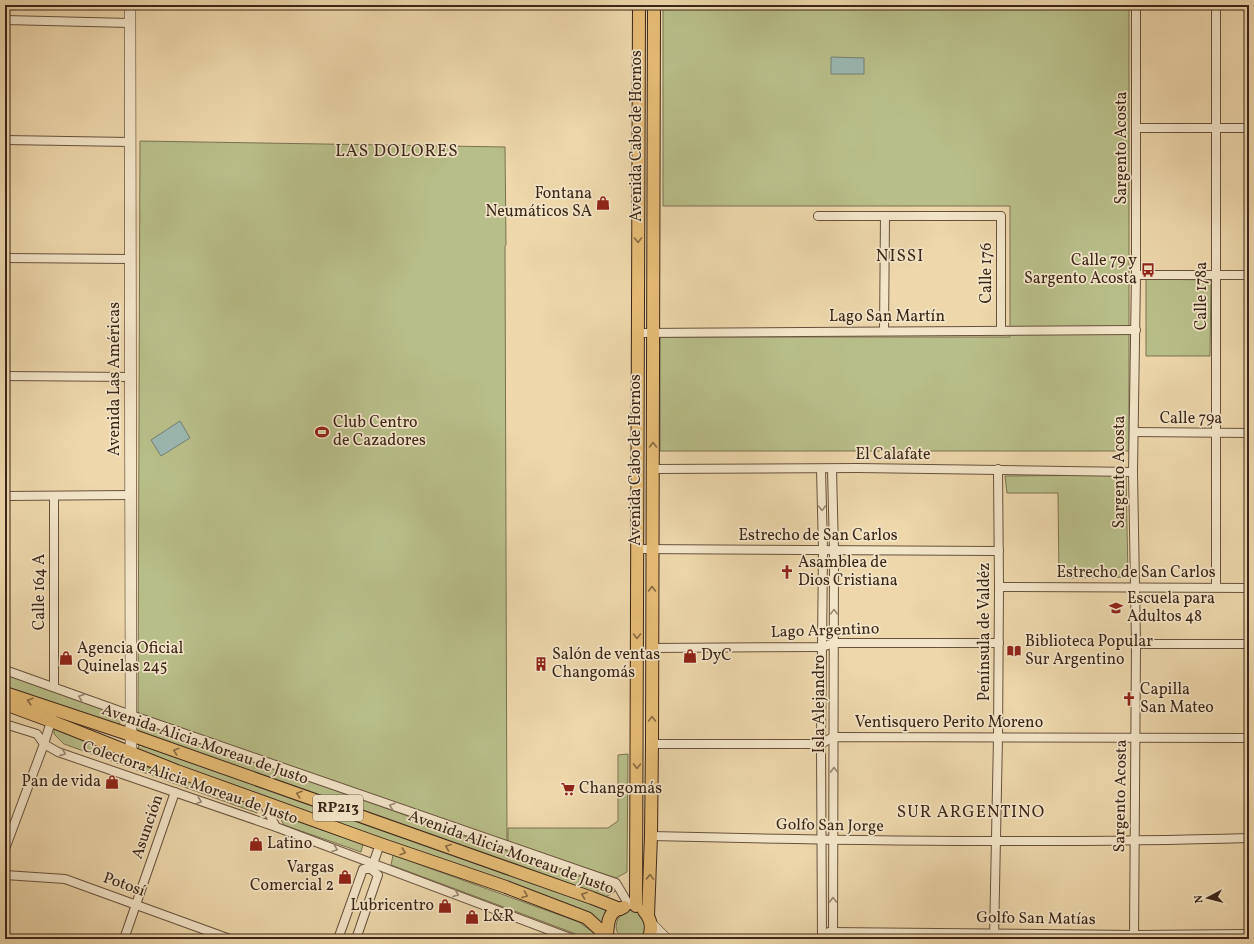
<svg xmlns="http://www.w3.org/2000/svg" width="1254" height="944" font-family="Vollkorn,serif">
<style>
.green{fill:#b8be89;stroke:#7a7250}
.water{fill:#9bb8b2;stroke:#757e74}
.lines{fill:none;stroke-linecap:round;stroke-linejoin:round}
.minor-casing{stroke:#68523d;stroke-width:10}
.secondary-casing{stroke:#3c2618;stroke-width:12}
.primary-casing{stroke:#3c2618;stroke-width:14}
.minor{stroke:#f3e5c8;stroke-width:8}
.secondary{stroke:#f3e5c8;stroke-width:11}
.primary{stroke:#e6bc76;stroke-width:12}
.oneway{stroke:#886a42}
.oneway2{stroke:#988670}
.labels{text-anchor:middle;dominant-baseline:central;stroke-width:3.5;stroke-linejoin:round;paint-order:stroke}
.shield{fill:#f3e5c8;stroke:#735f4d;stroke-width:1}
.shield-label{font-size:15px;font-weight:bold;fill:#3c2618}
.street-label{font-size:16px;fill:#3c2618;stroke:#f3e5c8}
.poi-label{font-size:16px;fill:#3c2618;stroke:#f3e5c8;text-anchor:start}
.neighbourhood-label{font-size:17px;letter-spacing:1px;fill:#3c2618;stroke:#f3e5c8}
</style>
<rect width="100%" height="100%" fill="#edd7ab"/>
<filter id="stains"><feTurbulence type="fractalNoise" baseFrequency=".005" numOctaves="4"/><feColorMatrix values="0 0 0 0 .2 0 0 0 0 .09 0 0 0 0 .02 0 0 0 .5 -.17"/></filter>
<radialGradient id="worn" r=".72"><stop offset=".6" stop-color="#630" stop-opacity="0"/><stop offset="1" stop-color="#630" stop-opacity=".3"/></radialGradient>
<g class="green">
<polygon points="663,5 1129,5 1129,451 660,451 660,337 1010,337 1010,206 663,206"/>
<polygon points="140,141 505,147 506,245 505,246 507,845 138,718"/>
<polygon points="1146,279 1211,280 1210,356 1146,356"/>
<polygon points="1126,475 1128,577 1059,578 1058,493 1007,493 1005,476"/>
<polygon points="5,671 123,711 119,726 5,687"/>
<polygon points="137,720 617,890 604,898 135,733"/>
<polygon points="54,725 141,765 259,806 257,813 64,744 54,734"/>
<polygon points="140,741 606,909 603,925 137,752"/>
<polygon points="628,754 627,872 616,878 508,843 508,828 608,828 618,821 618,755"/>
<polygon points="276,811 363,844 361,852 284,825"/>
<polygon points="393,855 579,922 602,939 584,939 576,934 391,865"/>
<path d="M631,910L641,914L647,928C640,943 638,939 623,939C610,929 617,913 631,910Z"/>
</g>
<g class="water">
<polygon points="831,57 864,58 864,74 831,74"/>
<polygon points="180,421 190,438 161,456 151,440"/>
</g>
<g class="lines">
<defs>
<g id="minor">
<polyline points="1216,5 1216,587"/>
<polyline points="5,20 130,23"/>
<polyline points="1136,128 1249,128"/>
<polyline points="5,140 130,142"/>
<polyline points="818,216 1001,216 1001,331"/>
<polyline points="5,258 130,259"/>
<polyline points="1136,275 1249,275"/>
<polyline points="884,331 885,216"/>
<polyline points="638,333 1136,330"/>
<polyline points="5,376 131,377"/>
<polyline points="1134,432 1249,433"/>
<polyline points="653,469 858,468 1133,472"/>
<polyline points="821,469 823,550 821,744 822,939"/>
<polyline points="832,469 834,551 833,939"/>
<polyline points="5,496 131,495"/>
<polyline points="54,496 54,687"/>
<polyline points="638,549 999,551"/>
<polyline points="999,587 1249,588"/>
<polyline points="1136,644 1249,644"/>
<polyline points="652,648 822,647 834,643 999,643"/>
<polyline points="5,670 131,715 616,883 629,905"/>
<polyline points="5,724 37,734 44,744 58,752 276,827 573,939"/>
<polyline points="652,744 821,744 833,737 1249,738"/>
<polyline points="263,802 276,827"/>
<path d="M651,836C850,841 1050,844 1249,838"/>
<polyline points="5,849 44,744 52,718"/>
<polyline points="372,867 380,844"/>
<polyline points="5,875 65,879 230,939"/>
<polyline points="829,932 1134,935 1249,934"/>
<polyline points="124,939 175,792"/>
<polyline points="338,939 363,869 371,869 378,875 356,939"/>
<polyline points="994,939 998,737 999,587 998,469"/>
<polyline points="1134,939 1136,644 1133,472 1136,275 1136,5"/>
</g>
<g id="secondary">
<polyline points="130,5 131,753"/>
<polyline points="651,924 666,939"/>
</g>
<g id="primary">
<polyline points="5,693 131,735 592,898 620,909"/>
<polyline points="5,704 51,721 177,771 380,844 506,887 587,918 610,939"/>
<polyline points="636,906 639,5"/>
<path d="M644,911C652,920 653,929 648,939"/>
<polyline points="648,916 651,836 652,744 654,5"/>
<path d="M607,935C608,927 607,916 615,911C617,909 621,909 624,907"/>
</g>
</defs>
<use href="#minor" class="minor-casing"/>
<use href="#secondary" class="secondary-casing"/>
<use href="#primary" class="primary-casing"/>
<use href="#minor" class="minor"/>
<use href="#secondary" class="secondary"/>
<use href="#primary" class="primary"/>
</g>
<defs><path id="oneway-chevron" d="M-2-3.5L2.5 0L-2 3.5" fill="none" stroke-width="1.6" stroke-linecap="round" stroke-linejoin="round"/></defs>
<g class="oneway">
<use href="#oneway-chevron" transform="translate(638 240) rotate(90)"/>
<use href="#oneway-chevron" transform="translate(653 445) rotate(-90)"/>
<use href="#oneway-chevron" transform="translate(652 589) rotate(-90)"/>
<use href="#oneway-chevron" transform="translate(637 636) rotate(90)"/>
<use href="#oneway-chevron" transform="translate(30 701) rotate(-162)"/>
<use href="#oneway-chevron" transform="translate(652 719) rotate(-90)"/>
<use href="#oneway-chevron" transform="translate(176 751) rotate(-161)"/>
<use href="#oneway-chevron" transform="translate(637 766) rotate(90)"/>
<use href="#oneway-chevron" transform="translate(299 794) rotate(-161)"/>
<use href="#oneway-chevron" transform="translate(448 847) rotate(-160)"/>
<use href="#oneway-chevron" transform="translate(403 852) rotate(19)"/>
<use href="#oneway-chevron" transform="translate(650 877) rotate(-88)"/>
<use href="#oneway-chevron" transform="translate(525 895) rotate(21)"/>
<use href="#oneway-chevron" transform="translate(584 895) rotate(-160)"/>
</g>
<g class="oneway2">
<use href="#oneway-chevron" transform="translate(822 508) rotate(89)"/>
<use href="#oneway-chevron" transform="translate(834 612) rotate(-90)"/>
<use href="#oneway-chevron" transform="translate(81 697) rotate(-160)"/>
<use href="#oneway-chevron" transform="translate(63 753) rotate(21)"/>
<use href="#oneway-chevron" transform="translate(834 770) rotate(-90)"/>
<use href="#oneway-chevron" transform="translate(199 801) rotate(19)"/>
<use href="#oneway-chevron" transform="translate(392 806) rotate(-161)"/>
<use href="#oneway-chevron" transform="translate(335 849) rotate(20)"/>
<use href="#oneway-chevron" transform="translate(456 894) rotate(21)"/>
<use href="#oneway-chevron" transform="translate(833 900) rotate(-90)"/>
</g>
<defs>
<symbol id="shop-bare" viewBox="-9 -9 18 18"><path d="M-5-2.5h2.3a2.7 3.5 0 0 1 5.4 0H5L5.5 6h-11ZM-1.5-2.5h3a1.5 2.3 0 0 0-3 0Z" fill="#8f2418" stroke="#f3e5c8" stroke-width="2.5" paint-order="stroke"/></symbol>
<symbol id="bus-bare" viewBox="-9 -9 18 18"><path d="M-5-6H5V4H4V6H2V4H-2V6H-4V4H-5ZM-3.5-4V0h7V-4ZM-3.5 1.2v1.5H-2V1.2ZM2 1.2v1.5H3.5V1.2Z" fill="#8f2418" stroke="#f3e5c8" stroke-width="2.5" paint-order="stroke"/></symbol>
<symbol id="stadium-bare" viewBox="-9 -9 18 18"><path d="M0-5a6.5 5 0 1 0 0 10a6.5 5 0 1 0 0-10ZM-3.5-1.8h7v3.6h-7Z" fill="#8f2418" stroke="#f3e5c8" stroke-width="2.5" paint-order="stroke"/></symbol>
<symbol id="church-bare" viewBox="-9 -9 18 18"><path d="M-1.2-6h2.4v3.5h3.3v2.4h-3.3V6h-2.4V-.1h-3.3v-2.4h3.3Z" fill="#8f2418" stroke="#f3e5c8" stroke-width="2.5" paint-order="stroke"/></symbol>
<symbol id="school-bare" viewBox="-9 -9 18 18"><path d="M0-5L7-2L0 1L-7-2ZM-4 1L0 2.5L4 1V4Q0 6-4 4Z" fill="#8f2418" stroke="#f3e5c8" stroke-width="2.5" paint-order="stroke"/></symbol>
<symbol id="library-bare" viewBox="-9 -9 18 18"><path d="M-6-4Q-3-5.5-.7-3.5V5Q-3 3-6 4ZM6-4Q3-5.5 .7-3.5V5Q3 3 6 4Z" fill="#8f2418" stroke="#f3e5c8" stroke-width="2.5" paint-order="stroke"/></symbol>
<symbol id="building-bare" viewBox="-9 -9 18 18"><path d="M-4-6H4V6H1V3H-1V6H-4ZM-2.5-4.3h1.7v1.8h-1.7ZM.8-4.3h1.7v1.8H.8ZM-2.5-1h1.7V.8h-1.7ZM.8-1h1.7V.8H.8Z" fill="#8f2418" stroke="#f3e5c8" stroke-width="2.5" paint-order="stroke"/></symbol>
<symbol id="supermarket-bare" viewBox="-9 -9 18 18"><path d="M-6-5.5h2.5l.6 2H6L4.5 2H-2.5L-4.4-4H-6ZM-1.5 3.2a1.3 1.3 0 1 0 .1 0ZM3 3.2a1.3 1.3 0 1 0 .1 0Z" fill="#8f2418" stroke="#f3e5c8" stroke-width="2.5" paint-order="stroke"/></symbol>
</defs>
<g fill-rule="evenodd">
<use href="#shop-bare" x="593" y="193" width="20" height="20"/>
<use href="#bus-bare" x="1138" y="260" width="20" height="20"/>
<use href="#stadium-bare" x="312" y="422" width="20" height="20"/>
<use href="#church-bare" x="777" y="562" width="20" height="20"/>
<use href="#school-bare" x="1106" y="598" width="20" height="20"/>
<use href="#library-bare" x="1004" y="641" width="20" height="20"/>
<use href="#shop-bare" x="680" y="646" width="20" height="20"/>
<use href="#shop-bare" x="56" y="648" width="20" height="20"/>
<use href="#building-bare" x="531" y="654" width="20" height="20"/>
<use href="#church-bare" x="1119" y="689" width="20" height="20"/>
<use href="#shop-bare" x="102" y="772" width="20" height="20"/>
<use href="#supermarket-bare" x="558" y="779" width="20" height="20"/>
<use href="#shop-bare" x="246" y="834" width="20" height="20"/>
<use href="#shop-bare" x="335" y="867" width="20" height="20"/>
<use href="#shop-bare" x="435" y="896" width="20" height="20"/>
<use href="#shop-bare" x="462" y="907" width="20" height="20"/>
</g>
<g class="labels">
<rect class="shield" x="313" y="795" width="50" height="26" rx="3"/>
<g class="shield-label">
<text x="338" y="808">RP213</text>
</g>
<g class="street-label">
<text transform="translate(637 136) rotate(-90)">Avenida Cabo de Hornos</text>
<text transform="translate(1122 148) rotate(-90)">Sargento Acosta</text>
<text transform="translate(987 273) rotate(-90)">Calle 176</text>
<text transform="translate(1202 296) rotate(-90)">Calle 178a</text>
<text x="887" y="317">Lago San Martín</text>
<text transform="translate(115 379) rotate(-90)">Avenida Las Américas</text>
<text x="1191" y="419">Calle 79a</text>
<text x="893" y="455">El Calafate</text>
<text transform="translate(636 460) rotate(-90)">Avenida Cabo de Hornos</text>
<text transform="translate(1120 472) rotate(-90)">Sargento Acosta</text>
<text x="818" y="536">Estrecho de San Carlos</text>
<text x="1136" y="573">Estrecho de San Carlos</text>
<text transform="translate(40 592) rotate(-90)">Calle 164 A</text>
<text transform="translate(825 631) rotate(-2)">Lago Argentino</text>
<text transform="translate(985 632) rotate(-90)">Península de Valdéz</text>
<text transform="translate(820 704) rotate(-90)">Isla Alejandro</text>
<text x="949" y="723">Ventisquero Perito Moreno</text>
<text transform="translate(205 745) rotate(19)">Avenida Alicia Moreau de Justo</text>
<text transform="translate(190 783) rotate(19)">Colectora Alicia Moreau de Justo</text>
<text transform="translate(1121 796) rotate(-89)">Sargento Acosta</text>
<text transform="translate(830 826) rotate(1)">Golfo San Jorge</text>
<text transform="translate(148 827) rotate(-71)">Asunción</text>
<text transform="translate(511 853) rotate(20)">Avenida Alicia Moreau de Justo</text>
<text transform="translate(124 885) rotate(20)">Potosí</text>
<text transform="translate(1036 919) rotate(1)">Golfo San Matías</text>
</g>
<g class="poi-label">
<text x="592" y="194" text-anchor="end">Fontana<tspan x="592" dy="18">Neumáticos SA</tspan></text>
<text x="1137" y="261" text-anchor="end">Calle 79 y<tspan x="1137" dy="18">Sargento Acosta</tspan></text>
<text x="333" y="423">Club Centro<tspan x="333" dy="18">de Cazadores</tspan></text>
<text x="798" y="563">Asamblea de<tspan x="798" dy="18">Dios Cristiana</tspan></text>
<text x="1127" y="599">Escuela para<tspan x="1127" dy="18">Adultos 48</tspan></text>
<text x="1025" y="642">Biblioteca Popular<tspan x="1025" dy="18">Sur Argentino</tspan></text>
<text x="77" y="649">Agencia Oficial<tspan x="77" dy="18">Quinelas 245</tspan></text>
<text x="552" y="655">Salón de ventas<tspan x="552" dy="18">Changomás</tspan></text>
<text x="701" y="656">DyC</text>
<text x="1140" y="690">Capilla<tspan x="1140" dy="18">San Mateo</tspan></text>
<text x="101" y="782" text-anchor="end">Pan de vida</text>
<text x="579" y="789">Changomás</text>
<text x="267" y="844">Latino</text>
<text x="334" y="868" text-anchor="end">Vargas<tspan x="334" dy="18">Comercial 2</tspan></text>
<text x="434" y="906" text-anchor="end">Lubricentro</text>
<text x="483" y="917">L&amp;R</text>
</g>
<g class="neighbourhood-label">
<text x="397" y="151">LAS DOLORES</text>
<text x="900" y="256">NISSI</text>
<text x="971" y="812">SUR ARGENTINO</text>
</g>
</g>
<rect width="1254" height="944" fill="none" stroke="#edd7ab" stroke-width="20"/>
<rect x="6" y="6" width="1242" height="932" fill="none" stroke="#3c2618" stroke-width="2"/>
<rect x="10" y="10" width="1234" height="924" fill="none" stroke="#3c2618"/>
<g transform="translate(1208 898) rotate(263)" stroke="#f3e5c8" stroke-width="3" paint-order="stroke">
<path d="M0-3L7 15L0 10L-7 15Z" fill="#3c2618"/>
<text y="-6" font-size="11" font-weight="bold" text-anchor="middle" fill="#3c2618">N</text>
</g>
<rect width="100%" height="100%" filter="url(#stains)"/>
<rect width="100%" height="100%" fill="url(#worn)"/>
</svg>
